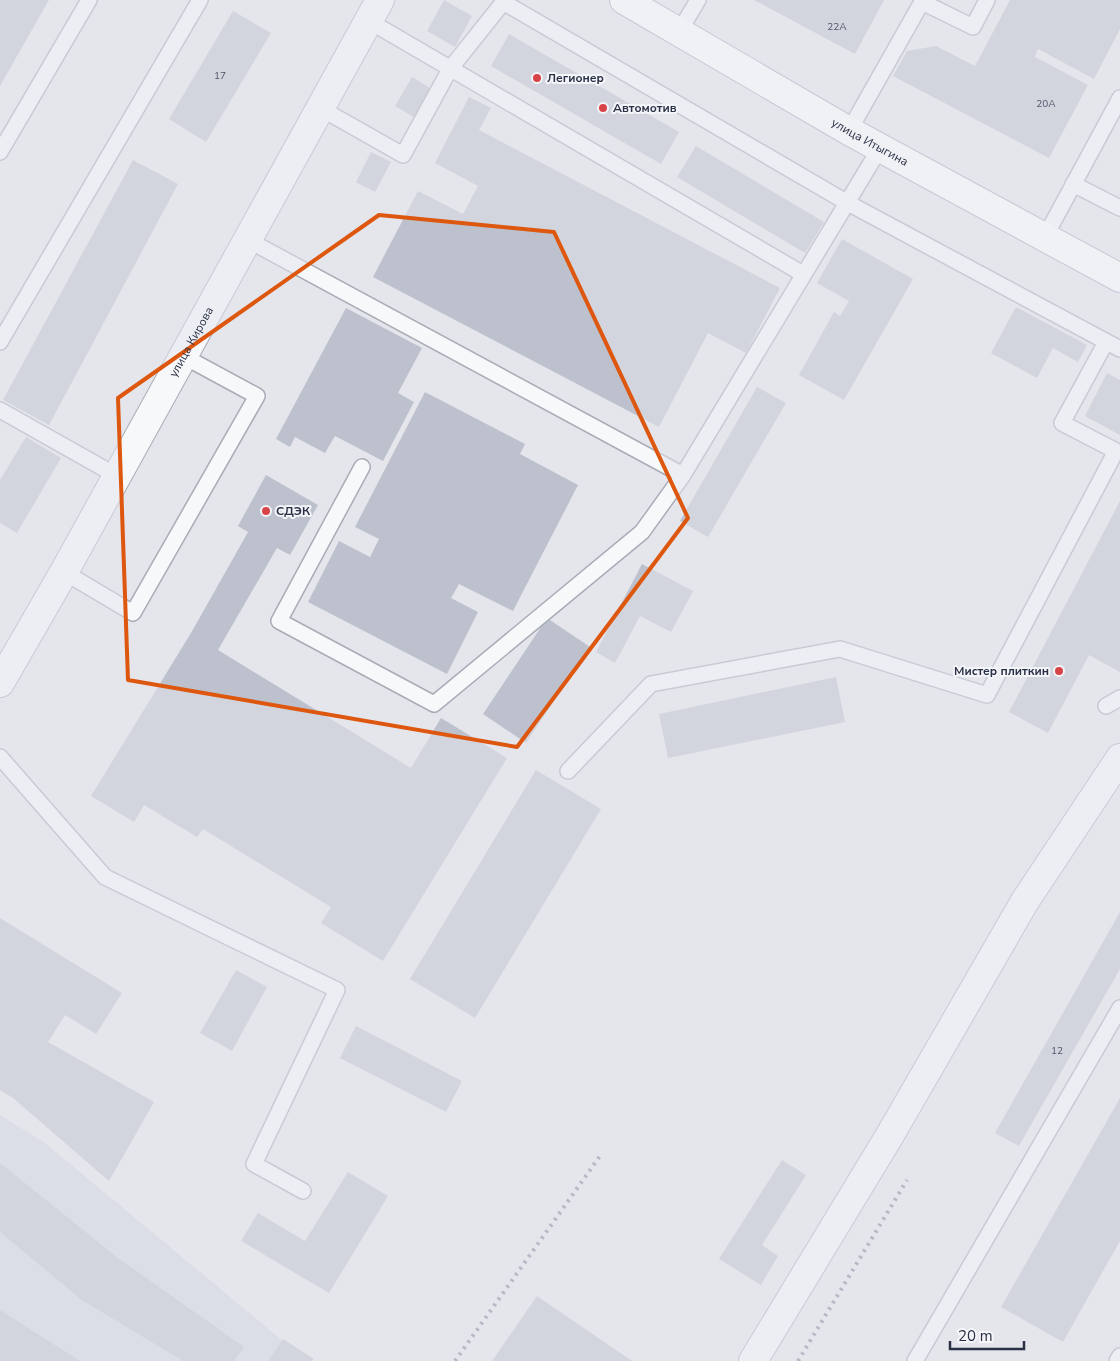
<svg xmlns="http://www.w3.org/2000/svg" width="1120" height="1361" font-family="'Nunito Sans',sans-serif">
<style>
.built{fill:#d1d5de}
.building{fill:#bdc1cd}
.lines{fill:none;stroke-linecap:round;stroke-linejoin:round}
.service-casing{stroke:#a8acb7;stroke-width:18}
.minor-casing{stroke:#a8acb7;stroke-width:30}
.primary-casing{stroke:#a2a8b9;stroke-width:30}
.service{stroke:#f7f8fa;stroke-width:15}
.minor{stroke:#f7f8fa;stroke-width:28}
.primary{stroke:#fff;stroke-width:28}
.rail{stroke:#7c8397;stroke-width:4;stroke-dasharray:2.5 5;stroke-linecap:butt}
.marked{fill:none;stroke:#de570f;stroke-width:4;stroke-linejoin:round}
.poi-dot{fill:#d74347;stroke:#f4f5f9;stroke-width:2}
.labels{text-anchor:middle;dominant-baseline:central;stroke-width:4;stroke-linejoin:round;paint-order:stroke}
.number-label{font-size:10px;fill:#4f5568}
.poi-label{font-size:12px;font-weight:bold;fill:#2a3146;stroke:#f4f5f9;text-anchor:start}
.street-label{font-size:12px;fill:#2a3146;stroke:#f4f5f9}
</style>
<rect width="100%" height="100%" fill="#e4e6ec"/>
<polygon class="built" points="0,1115 45,1143 307,1361 0,1361"/>
<g class="building">
<polygon points="0,0 49,0 0,86"/>
<polygon points="444,0 472,16 455,47 427,31"/>
<polygon points="754,0 884,0 855,54"/>
<polygon points="1010,0 1120,0 1120,29 1094,79 1038,49 1035,57 1088,85 1049,158 893,76 907,51 936,46 975,66"/>
<polygon points="233,11 271,33 206,142 169,119"/>
<polygon points="509,34 679,132 661,164 491,66"/>
<polygon points="412,77 430,88 414,117 395,106"/>
<polygon points="469,97 491,108 479,130 780,288 746,353 708,333 659,427 373,277 418,191 463,214 478,186 435,163"/>
<polygon points="696,146 824,222 805,253 677,177"/>
<polygon points="371,152 391,162 375,192 356,182"/>
<polygon points="133,160 178,184 49,425 3,400"/>
<polygon points="842,239 913,279 844,400 799,375 834,312 840,316 849,301 817,283"/>
<polygon points="1016,307 1087,345 1078,362 1053,348 1037,378 991,353"/>
<polygon points="346,308 422,348 398,393 414,402 383,461 335,436 325,453 295,437 290,447 276,439"/>
<polygon points="1107,373 1120,380 1120,435 1085,416"/>
<polygon points="757,387 786,403 708,537 680,521"/>
<polygon points="425,392 525,444 520,454 578,485 513,611 459,584 451,598 478,612 447,674 308,602 339,541 370,557 379,539 355,527"/>
<polygon points="26,437 61,458 17,533 0,523 0,480"/>
<polygon points="266,475 318,505 290,555 277,548 218,650 411,768 441,718 507,758 383,961 321,923 331,907 203,829 197,837 144,805 134,822 91,796 191,633 248,532 238,526"/>
<polygon points="1120,501 1120,672 1089,655 1048,733 1009,712"/>
<polygon points="642,564 693,591 671,632 640,616 615,663 596,652"/>
<polygon points="547,618 590,647 526,743 483,714"/>
<polygon points="836,677 845,722 668,758 659,714"/>
<polygon points="536,770 601,809 475,1018 410,979"/>
<polygon points="1120,912 1120,969 1019,1146 995,1133"/>
<polygon points="0,918 122,993 96,1034 65,1015 48,1042 154,1102 109,1181 13,1098 0,1090"/>
<polygon points="236,970 267,987 232,1051 200,1033"/>
<polygon points="356,1026 462,1081 446,1112 340,1058"/>
<polygon points="1120,1098 1120,1241 1063,1342 1001,1307"/>
<polygon points="782,1160 806,1175 762,1245 778,1256 761,1285 719,1259"/>
<polygon points="0,1163 118,1258 244,1347 234,1361 183,1361 82,1300 0,1232"/>
<polygon points="348,1172 388,1196 329,1293 241,1241 258,1213 305,1241"/>
<polygon points="537,1296 632,1361 492,1361"/>
<polygon points="0,1310 80,1361 0,1361"/>
<polygon points="283,1339 314,1359 312,1361 268,1361"/>
</g>
<g class="lines">
<defs>
<g id="service">
<polyline points="503,2 846,202 1120,349"/>
<polyline points="922,2 973,27 987,0"/>
<polyline points="369,21 803,274"/>
<polyline points="679,32 698,0"/>
<polyline points="320,108 403,155 450,69 505,0"/>
<polyline points="849,131 923,0"/>
<polyline points="0,152 89,0"/>
<polyline points="1073,184 1120,208"/>
<polyline points="1045,237 1120,98"/>
<polyline points="248,240 683,475"/>
<polyline points="0,342 200,0"/>
<polyline points="0,410 117,476"/>
<polyline points="362,467 279,621 434,704 642,532 683,475 880,148"/>
<polyline points="64,572 133,613 257,396 183,356"/>
<polyline points="1106,706 1120,698"/>
<polyline points="0,757 105,877 337,990 254,1164 303,1191"/>
<polyline points="568,771 651,684 840,649 987,695 1116,451 1062,423 1106,342"/>
<polyline points="915,1361 1120,1008"/>
<polyline points="1117,1361 1120,1356"/>
</g>
<g id="minor">
<path id="s1" d="M0,683L64,572L380,0"/>
<polyline points="753,1361 890,1135 1025,901 1120,758"/>
</g>
<g id="primary">
<path id="s2" d="M624,0L849,131L1120,278"/>
</g>
</defs>
<use href="#service" class="service-casing"/>
<use href="#minor" class="minor-casing"/>
<use href="#primary" class="primary-casing"/>
<use href="#service" class="service"/>
<use href="#minor" class="minor"/>
<use href="#primary" class="primary"/>
<g class="rail">
<polyline points="455,1361 600,1156"/>
<polyline points="798,1361 907,1180"/>
</g>
</g>
<path d="M0 0H1120V1361H0ZM379,215L554,232L688,518L517,747L128,680L118,398Z" fill="#e4e6ec" fill-opacity=".55" fill-rule="evenodd"/>
<path class="marked" d="M379,215L554,232L688,518L517,747L128,680L118,398Z"/>
<g class="poi-dot">
<circle cx="537" cy="78" r="5"/>
<circle cx="603" cy="108" r="5"/>
<circle cx="266" cy="511" r="5"/>
<circle cx="1059" cy="671" r="5"/>
</g>
<g class="labels">
<g class="number-label">
<text x="837" y="27">22А</text>
<text x="220" y="76">17</text>
<text x="1046" y="104">20А</text>
<text x="1057" y="1051">12</text>
</g>
<g class="poi-label">
<text x="547" y="78">Легионер</text>
<text x="613" y="108">Автомотив</text>
<text x="276" y="511">СДЭК</text>
<text x="1049" y="671" text-anchor="end">Мистер плиткин</text>
</g>
<g class="street-label">
<text stroke="none"><textPath href="#s2" startOffset="284">улица Итыгина</textPath></text>
<text stroke="none"><textPath href="#s1" startOffset="391">улица Кирова</textPath></text>
</g>
</g>
<path d="M950 1341v8h74v-8" fill="none" stroke="#2a3146" stroke-width="2.5"/>
<text x="958" y="1341" font-size="15" fill="#2a3146" stroke="#f4f5f9" stroke-width="4" paint-order="stroke">20 m</text>
</svg>
